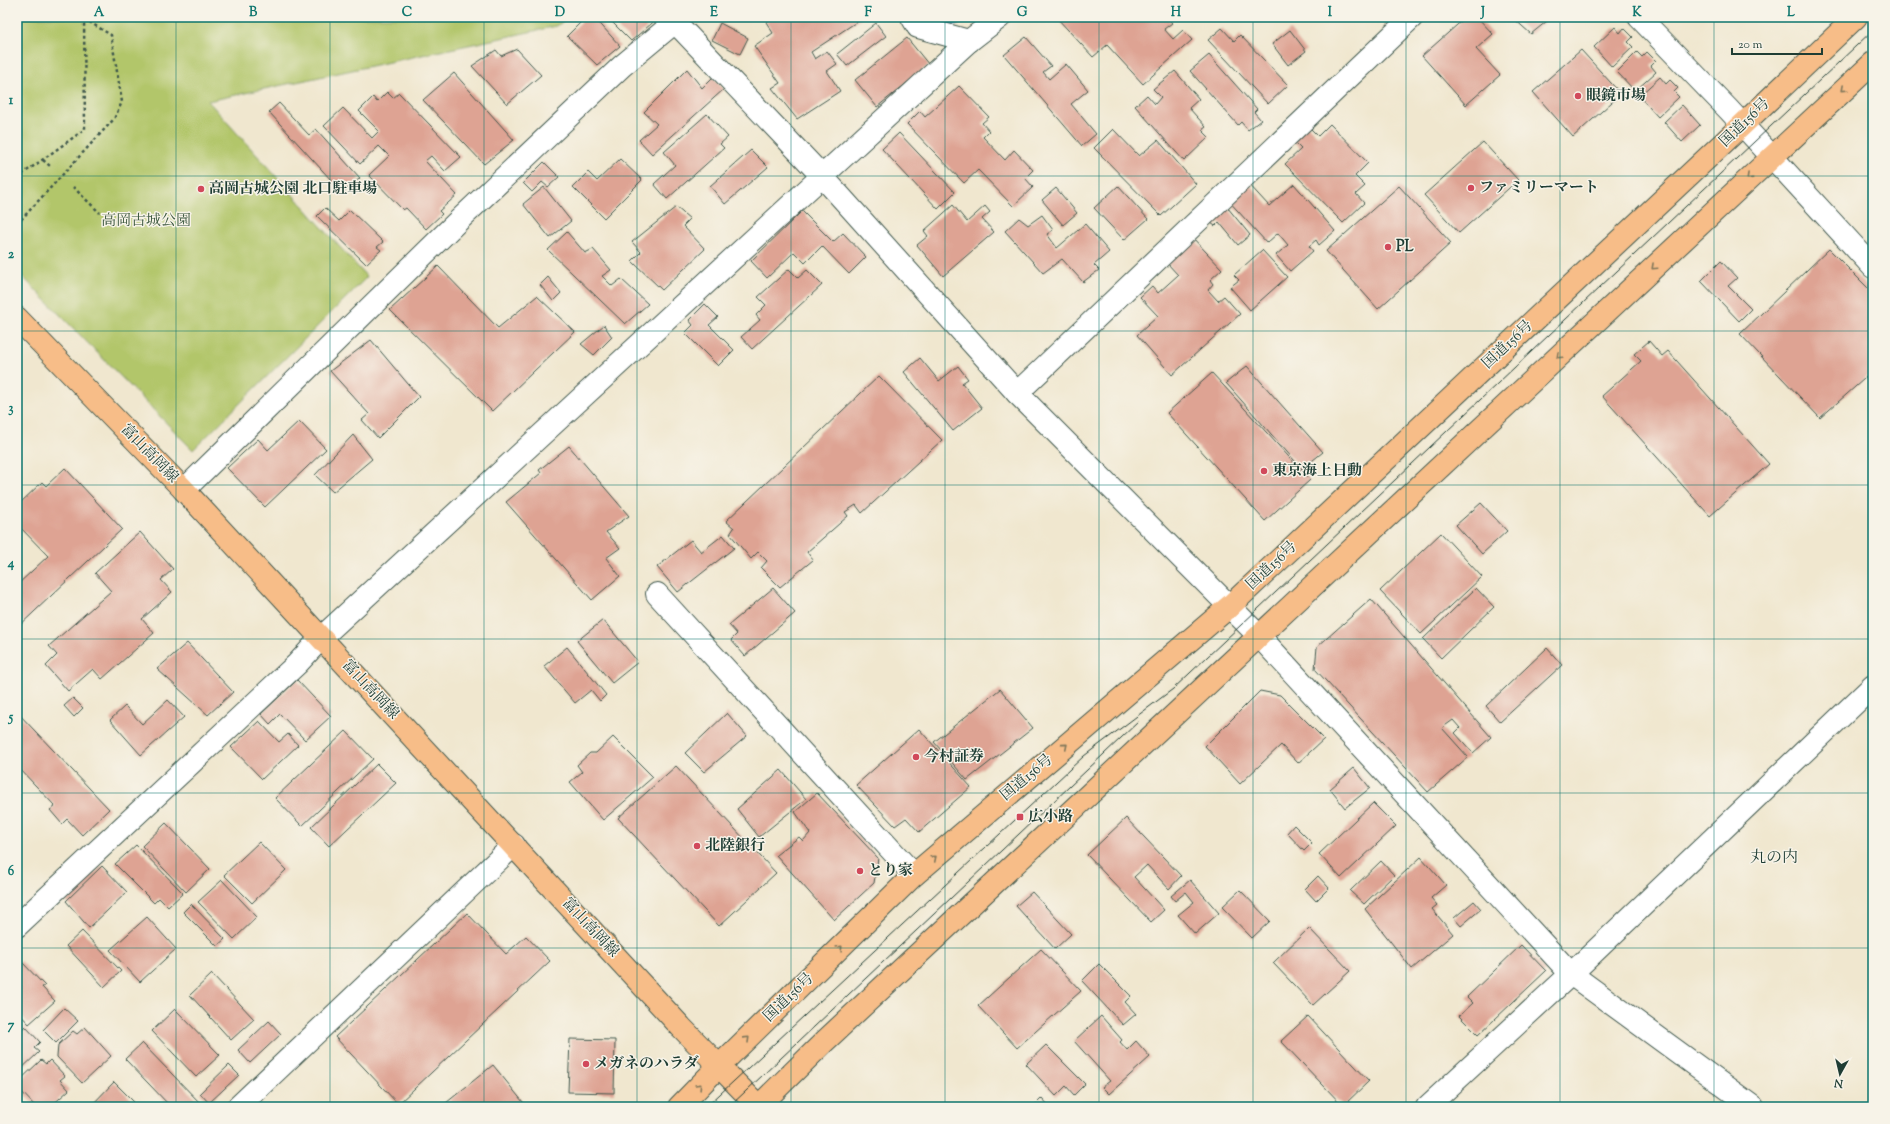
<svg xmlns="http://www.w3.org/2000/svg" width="1890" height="1124" font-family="'Sorts Mill Goudy','Noto Serif JP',serif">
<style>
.green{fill:#b2c66a;stroke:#68824f}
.water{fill:#66a9db;stroke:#427388}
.building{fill:#dea393}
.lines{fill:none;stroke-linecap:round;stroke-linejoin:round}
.minor-casing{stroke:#3e564b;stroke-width:24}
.primary-casing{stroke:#3e564b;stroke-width:24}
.trunk-casing{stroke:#3e564b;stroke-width:24}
.path{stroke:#3e564b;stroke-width:2.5;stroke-dasharray:3 3;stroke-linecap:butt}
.minor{stroke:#fff;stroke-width:22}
.primary{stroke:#f7bd88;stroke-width:22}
.trunk{stroke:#f7bd88;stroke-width:22}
.tram{stroke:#1f3d34;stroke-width:1}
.oneway{stroke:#80775a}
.grid{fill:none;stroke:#0f766e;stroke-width:1;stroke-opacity:0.55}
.poi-dot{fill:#d1495b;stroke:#f7f3e8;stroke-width:1.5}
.labels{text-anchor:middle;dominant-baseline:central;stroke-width:3;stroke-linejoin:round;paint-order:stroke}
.poi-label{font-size:15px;font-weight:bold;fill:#1f3d34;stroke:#f7f3e8;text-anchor:start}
.street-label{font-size:15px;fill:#1f3d34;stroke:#f7f3e8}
.park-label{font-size:15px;fill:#3c583f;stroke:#f7f3e8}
.neighbourhood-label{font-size:16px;fill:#1f3d34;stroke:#f7f3e8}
.neatline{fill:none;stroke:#0f766e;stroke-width:1.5}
.grid-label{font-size:13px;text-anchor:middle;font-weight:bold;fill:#0f766e}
</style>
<rect width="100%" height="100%" fill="#f7f3e8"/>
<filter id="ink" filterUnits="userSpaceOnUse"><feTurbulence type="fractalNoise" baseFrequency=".025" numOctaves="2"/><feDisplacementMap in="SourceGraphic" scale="8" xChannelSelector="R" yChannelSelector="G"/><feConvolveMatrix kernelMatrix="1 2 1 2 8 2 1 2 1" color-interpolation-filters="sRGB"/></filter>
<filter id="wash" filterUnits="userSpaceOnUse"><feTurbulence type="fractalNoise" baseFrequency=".012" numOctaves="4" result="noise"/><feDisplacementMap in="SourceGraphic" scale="16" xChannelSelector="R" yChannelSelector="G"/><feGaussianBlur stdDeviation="0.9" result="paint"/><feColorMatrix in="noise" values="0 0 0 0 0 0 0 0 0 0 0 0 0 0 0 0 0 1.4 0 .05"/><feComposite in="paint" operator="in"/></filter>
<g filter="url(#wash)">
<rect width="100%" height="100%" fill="#f0e7cf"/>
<polygon class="green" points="17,17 568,17 557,26 208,101 367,277 193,450 17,271"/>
<polygon class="water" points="923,17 970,17 958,25 946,29"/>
<g id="blocks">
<g class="building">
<polygon points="586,17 594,17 620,46 597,65 567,36"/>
<polygon points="607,17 657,17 658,18 631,41"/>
<polygon points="774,17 864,17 811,52 815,59 827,51 837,64 827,71 840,91 797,119 772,88 780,83 754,46 773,33 766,22"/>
<polygon points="1056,17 1167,17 1172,23 1164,29 1173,39 1183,30 1192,40 1143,84 1107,45 1093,57"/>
<polygon points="1466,17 1477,17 1493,34 1476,49 1500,75 1466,105 1422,56"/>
<polygon points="1512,17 1552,17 1531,34"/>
<polygon points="720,23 748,38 740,54 712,40"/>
<polygon points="876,23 886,36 847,66 837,54"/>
<polygon points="1615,27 1620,33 1624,28 1633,37 1628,42 1633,47 1612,67 1594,47"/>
<polygon points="1222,28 1234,41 1240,35 1288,85 1268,104 1208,40"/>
<polygon points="1290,30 1306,51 1288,65 1272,44"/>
<polygon points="1026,37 1051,66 1043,72 1049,79 1066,64 1088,90 1071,104 1096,134 1082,146 1004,55"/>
<polygon points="907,38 929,65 877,107 855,80"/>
<polygon points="517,49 541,75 507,104 472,66 496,50 501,56"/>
<polygon points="1581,50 1621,94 1573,137 1533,92"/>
<polygon points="1637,52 1642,57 1647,52 1656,61 1651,66 1656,72 1635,91 1617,72"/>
<polygon points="1209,55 1257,109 1254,112 1261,120 1248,130 1241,122 1238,125 1190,71"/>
<polygon points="687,69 702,88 713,77 724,89 652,154 639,140 657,124 644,112"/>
<polygon points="1175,71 1199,99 1189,108 1206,127 1202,130 1209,137 1184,161 1135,106 1147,95 1155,104 1161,97 1153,89"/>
<polygon points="454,73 514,140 484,164 423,100"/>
<polygon points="1660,77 1666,84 1670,80 1678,88 1674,92 1679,97 1658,117 1639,96"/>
<polygon points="959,86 989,117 982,123 989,131 983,137 1005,160 1014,150 1033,170 1025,178 1033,187 1013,206 978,170 964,183 907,124 920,111 925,117"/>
<polygon points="387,92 393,98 399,93 461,157 445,171 431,156 425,161 457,195 439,211 442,214 426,229 406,208 403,210 369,175 389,156 379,146 360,164 324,126 343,108 372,138 379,131 359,111 373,97 377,102"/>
<polygon points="279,103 309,135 316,129 360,178 343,193 269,112"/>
<polygon points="1682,105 1700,125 1682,142 1664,122"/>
<polygon points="707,114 728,137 720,144 724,148 667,199 654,184 675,165 664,152"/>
<polygon points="1330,124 1368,163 1355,176 1365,186 1356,194 1364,203 1343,223 1285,164 1301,149 1292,140 1307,125 1318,136"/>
<polygon points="1113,129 1139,156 1158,140 1196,184 1161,216 1094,148"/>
<polygon points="899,133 955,192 938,209 882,149"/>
<polygon points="1483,142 1518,180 1459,233 1424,195"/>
<polygon points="751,150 768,167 725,204 710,186"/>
<polygon points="620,159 642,180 604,218 573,187 588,172 597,181"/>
<polygon points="544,162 559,177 548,187 542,182 532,192 523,183"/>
<polygon points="1247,182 1269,206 1294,184 1335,231 1319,245 1316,240 1309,246 1313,251 1290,271 1276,255 1288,245 1278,233 1267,243 1227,199"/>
<polygon points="1118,186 1148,219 1124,240 1094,208"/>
<polygon points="1399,186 1451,243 1378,309 1326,251"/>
<polygon points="544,187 571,221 550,238 523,204"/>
<polygon points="1056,188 1077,213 1063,225 1042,200"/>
<polygon points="1223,202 1250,235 1238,245 1219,222 1215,226 1206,219"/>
<polygon points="953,205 967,222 985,206 990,212 982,219 994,232 943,276 917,245 928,236 924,231"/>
<polygon points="676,207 690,219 683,226 705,249 662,290 632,261 641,252 632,242"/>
<polygon points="325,208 339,221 350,210 383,242 377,247 381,250 366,264 317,216"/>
<polygon points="802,211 833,242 843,233 866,257 849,274 822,246 805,263 794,252 767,278 751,261"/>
<polygon points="1042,215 1053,230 1047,234 1057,248 1085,224 1109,252 1094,265 1099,270 1083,282 1062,259 1043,273 1005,231 1019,218 1028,225"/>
<polygon points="567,232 585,253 593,249 611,270 602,276 612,286 621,279 648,304 625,324 548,250"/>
<polygon points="1191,236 1222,269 1210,280 1213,284 1208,290 1218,301 1224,296 1240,314 1172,375 1137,335 1158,316 1140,297 1152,286 1158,293 1178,275 1167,263"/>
<polygon points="1829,249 1873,293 1873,371 1820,418 1740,334"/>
<polygon points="1262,250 1287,277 1250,310 1230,287 1239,280 1234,275"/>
<polygon points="1721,261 1737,278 1728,286 1751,309 1739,321 1701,281"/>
<polygon points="438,266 498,328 537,296 575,332 492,411 390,310"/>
<polygon points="789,269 798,278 807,270 822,285 752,349 741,337 760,320 756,315 766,305 758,297"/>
<polygon points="548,277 561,293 553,301 540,285"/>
<polygon points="705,304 718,317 709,325 734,350 718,366 685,333 693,325 689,320"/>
<polygon points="604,325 612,337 594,355 581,344"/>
<polygon points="371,340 419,397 378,438 362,420 369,414 330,371"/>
<polygon points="1649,341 1662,356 1668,351 1769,464 1710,516 1602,396 1641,361 1634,354"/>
<polygon points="920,358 939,381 958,366 968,379 962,383 982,408 953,431 904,372"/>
<polygon points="1247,366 1323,452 1302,469 1226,383"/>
<polygon points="1212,373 1310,480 1265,521 1167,413"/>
<polygon points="879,376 942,440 862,513 856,505 845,512 848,516 807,552 813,560 780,587 761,568 767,561 758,552 751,559 730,534 734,528 726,521"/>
<polygon points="299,421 326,449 265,507 227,468 258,439 268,450"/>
<polygon points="353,435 372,459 333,492 315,475"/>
<polygon points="569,446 629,516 606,532 620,548 606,558 620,576 592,600 506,502 541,473 539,470"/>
<polygon points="65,468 122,529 17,628 17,585 48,556 17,524 17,506 42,482 46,486"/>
<polygon points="1481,503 1507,531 1482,554 1456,525"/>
<polygon points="140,532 173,569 161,580 172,592 142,619 154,633 102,679 93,669 68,691 46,666 57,655 49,646 111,591 95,573"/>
<polygon points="1441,533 1482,577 1421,634 1380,591"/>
<polygon points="723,535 734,548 678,592 657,567 691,540 701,552"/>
<polygon points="773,588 795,613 745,656 731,640 737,634 729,625"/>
<polygon points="1476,588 1494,607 1441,658 1423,639"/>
<polygon points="1371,599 1491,737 1473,753 1455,733 1460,728 1453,720 1442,728 1468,757 1428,792 1315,669 1317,647"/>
<polygon points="603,620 638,662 612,683 577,641"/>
<polygon points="187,643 233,692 208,715 157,669"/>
<polygon points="567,647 606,695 600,701 591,690 575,703 544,666"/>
<polygon points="1547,648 1562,665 1500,722 1486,706"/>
<polygon points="297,680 331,716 305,740 280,714 270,724 261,714"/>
<polygon points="1000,689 1033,728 967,780 934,742"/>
<polygon points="1260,691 1280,695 1324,739 1298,763 1281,745 1240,784 1205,746"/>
<polygon points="73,698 83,708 74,717 64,706"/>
<polygon points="168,700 184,717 141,755 110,720 125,706 142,724"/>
<polygon points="17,712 109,809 82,835 67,819 62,824 50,810 55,806 17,766"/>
<polygon points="727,713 747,736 704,772 685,753"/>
<polygon points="259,721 279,742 288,734 298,745 262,779 231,747"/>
<polygon points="919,729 971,787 919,832 906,818 895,826 856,785"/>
<polygon points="346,731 373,759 302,826 275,798"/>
<polygon points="613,737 653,777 603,820 570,782 582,772 577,765 590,753 596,753"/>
<polygon points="377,764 396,783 329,846 311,827"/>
<polygon points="676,766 776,873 719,926 618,818"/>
<polygon points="1354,768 1370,788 1345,808 1330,789"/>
<polygon points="781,770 806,799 759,837 737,809"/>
<polygon points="817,793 878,858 874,883 834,920 776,855 799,837 803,841 810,833 795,812"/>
<polygon points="1373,803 1396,826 1341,878 1319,854"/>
<polygon points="1126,818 1181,876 1169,889 1147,865 1134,877 1164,910 1151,922 1087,855"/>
<polygon points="166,823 210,869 186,892 142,846"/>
<polygon points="1294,825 1312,843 1304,851 1287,833"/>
<polygon points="259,842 286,870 252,903 224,875"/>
<polygon points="136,845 183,893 168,907 159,898 154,903 115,864"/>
<polygon points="1421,857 1446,885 1431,898 1437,905 1432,909 1453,934 1412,969 1365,909"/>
<polygon points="1381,861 1394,875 1364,904 1350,891"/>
<polygon points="102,866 127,892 89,928 66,901"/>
<polygon points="1318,876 1329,888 1316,901 1305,889"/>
<polygon points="222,880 257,917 234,939 198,902"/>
<polygon points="1190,880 1219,913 1195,934 1178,915 1194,902 1186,892 1175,901 1171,896"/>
<polygon points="1240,890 1270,921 1252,938 1222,907"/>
<polygon points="1032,892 1071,934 1055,949 1016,906"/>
<polygon points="1474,901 1481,909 1461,926 1454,918"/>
<polygon points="191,904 225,939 217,946 183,912"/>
<polygon points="467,913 506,954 526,936 550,961 398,1104 335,1037"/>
<polygon points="147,917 176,949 140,982 110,950"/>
<polygon points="1309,928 1350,971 1313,1005 1273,963"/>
<polygon points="82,931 121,971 104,987 66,946"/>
<polygon points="1521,945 1546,971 1478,1035 1459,1016 1473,1003 1467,997"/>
<polygon points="1041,949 1081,991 1017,1048 978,1006"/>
<polygon points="21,961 45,986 42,987 55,1001 29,1024 17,1011 17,965"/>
<polygon points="1099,964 1131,996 1125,1002 1136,1014 1123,1025 1082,981"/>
<polygon points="212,974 254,1019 231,1040 190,995"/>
<polygon points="64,1008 78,1021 56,1043 43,1030"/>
<polygon points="175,1009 220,1055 196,1077 152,1031"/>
<polygon points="1101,1016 1122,1040 1120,1042 1127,1050 1136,1041 1150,1057 1109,1094 1102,1087 1110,1081 1074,1041"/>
<polygon points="1308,1016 1369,1081 1343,1106 1281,1041"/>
<polygon points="269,1021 281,1034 250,1063 238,1050"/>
<polygon points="25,1026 40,1042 34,1048 39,1052 17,1073 17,1030 19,1032"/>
<polygon points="85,1027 111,1056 82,1083 57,1057 58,1045 73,1031 77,1034"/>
<polygon points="570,1039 615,1040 614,1093 568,1092"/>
<polygon points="142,1043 202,1105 200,1107 171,1107 125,1059"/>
<polygon points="1046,1045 1085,1084 1074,1095 1066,1086 1056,1096 1026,1064"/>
<polygon points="41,1060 46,1064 50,1060 65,1076 60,1080 69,1090 50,1107 36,1107 17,1087 17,1083"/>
<polygon points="229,1065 239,1075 209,1103 200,1093"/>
<polygon points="493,1065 527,1107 441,1107"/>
<polygon points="114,1082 139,1107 90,1107"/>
<polygon points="1042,1098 1050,1107 1033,1107"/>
</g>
</g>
</g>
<g filter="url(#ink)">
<use href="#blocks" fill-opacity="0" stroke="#3e564b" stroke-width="1"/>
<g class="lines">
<defs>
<g id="minor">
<polyline points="912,17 918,27 969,41"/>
<polyline points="1639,17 1729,110 1873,267"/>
<polyline points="1017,393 1412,17"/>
<polyline points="184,490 456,223 622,66 675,22 822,176 1017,393 1260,637 1571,974 1753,1107"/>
<polyline points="657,594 914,875"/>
<polyline points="17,926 297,664 322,637 969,41 1000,17"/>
<polyline points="238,1107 514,845"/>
<polyline points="1427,1107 1571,974 1873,686"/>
</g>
<polyline id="primary" points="17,318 184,490 681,1027 719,1066 679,1107"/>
<g id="trunk">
<polyline points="758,1107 825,1041 1873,63"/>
<polyline points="759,1107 719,1066 914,875 1230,606 1720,146 1856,17"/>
</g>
</defs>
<use href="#minor" class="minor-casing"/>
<use href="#primary" class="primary-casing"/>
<use href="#trunk" class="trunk-casing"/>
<g class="path">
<polyline points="43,160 50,166"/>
<polyline points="17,178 85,129 84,17"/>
<polyline points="73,187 100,213"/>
<polyline points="17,224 114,119 122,102 111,35 91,23 87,17"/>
</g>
<use href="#minor" class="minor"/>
<use href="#primary" class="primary"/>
<use href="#trunk" class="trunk"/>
<g class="tram">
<polyline points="706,1107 1084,756 1173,689 1873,30"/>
<polyline points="729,1107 1138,722"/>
</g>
</g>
<defs><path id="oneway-chevron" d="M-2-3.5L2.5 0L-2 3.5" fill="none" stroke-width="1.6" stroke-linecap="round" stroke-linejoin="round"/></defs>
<g class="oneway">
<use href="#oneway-chevron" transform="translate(1844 89) rotate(138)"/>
<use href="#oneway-chevron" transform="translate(1749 177) rotate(137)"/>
<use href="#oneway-chevron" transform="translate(1654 267) rotate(137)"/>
<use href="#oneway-chevron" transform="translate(1559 356) rotate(137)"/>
<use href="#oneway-chevron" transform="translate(1065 746) rotate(-40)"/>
<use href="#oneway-chevron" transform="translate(934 858) rotate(-40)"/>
<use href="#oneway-chevron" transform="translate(840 948) rotate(-45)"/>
<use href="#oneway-chevron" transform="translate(747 1039) rotate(-44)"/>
<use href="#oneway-chevron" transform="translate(699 1086) rotate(-46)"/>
</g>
</g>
<path class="grid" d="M176,17V1107M330,17V1107M484,17V1107M637,17V1107M791,17V1107M945,17V1107M1099,17V1107M1253,17V1107M1406,17V1107M1560,17V1107M1714,17V1107M17,176H1873M17,331H1873M17,485H1873M17,639H1873M17,793H1873M17,948H1873"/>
<g class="poi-dot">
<circle cx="1578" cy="96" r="4"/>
<circle cx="1471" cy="188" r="4"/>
<circle cx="201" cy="189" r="4"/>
<circle cx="1388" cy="247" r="4"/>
<circle cx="1264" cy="471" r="4"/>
<circle cx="916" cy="757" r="4"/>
<rect x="1016" y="813" width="8" height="8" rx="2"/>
<circle cx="697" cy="846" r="4"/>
<circle cx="860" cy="871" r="4"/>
<circle cx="586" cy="1064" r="4"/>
</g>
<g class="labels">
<g class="poi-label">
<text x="1586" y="96">眼鏡市場</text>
<text x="1479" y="188">ファミリーマート</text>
<text x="209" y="189">高岡古城公園 北口駐車場</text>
<text x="1396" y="247">PL</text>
<text x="1272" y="471">東京海上日動</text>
<text x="924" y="757">今村証券</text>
<text x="1028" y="817">広小路</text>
<text x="705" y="846">北陸銀行</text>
<text x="868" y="871">とり家</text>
<text x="594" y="1064">メガネのハラダ</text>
</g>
<g class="street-label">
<text transform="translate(1745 123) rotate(-44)">国道156号</text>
<text transform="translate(1508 345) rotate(-43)">国道156号</text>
<text transform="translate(149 454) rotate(46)">富山高岡線</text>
<text transform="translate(1272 566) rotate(-43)">国道156号</text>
<text transform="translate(370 690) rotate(47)">富山高岡線</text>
<text transform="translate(1027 778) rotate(-40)">国道156号</text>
<text transform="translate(590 928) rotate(47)">富山高岡線</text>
<text transform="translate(789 998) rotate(-44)">国道156号</text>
</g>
<g class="park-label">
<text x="146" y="221">高岡古城公園</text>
</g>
<g class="neighbourhood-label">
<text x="1774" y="858">丸の内</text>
</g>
</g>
<rect width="1890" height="1124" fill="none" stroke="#f7f3e8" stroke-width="44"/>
<g transform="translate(1840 1074) rotate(188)" stroke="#f7f3e8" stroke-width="3" paint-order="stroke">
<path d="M0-3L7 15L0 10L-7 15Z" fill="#1f3d34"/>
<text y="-6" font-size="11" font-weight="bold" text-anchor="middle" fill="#1f3d34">N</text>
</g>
<path d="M1732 48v6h90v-6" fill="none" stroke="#1f3d34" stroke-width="2"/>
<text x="1738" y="48" font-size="12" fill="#1f3d34" stroke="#f7f3e8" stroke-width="3" paint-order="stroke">20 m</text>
<rect x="22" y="22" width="1846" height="1080" class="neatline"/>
<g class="grid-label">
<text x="99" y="16">A</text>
<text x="253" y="16">B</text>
<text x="407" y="16">C</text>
<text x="560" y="16">D</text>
<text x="714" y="16">E</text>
<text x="868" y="16">F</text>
<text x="1022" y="16">G</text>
<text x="1176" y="16">H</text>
<text x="1330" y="16">I</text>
<text x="1483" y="16">J</text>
<text x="1637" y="16">K</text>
<text x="1791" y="16">L</text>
<text x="11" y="104">1</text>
<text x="11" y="258">2</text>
<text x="11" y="412">3</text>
<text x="11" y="567">4</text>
<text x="11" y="721">5</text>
<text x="11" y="875">6</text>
<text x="11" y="1029">7</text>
</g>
</svg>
